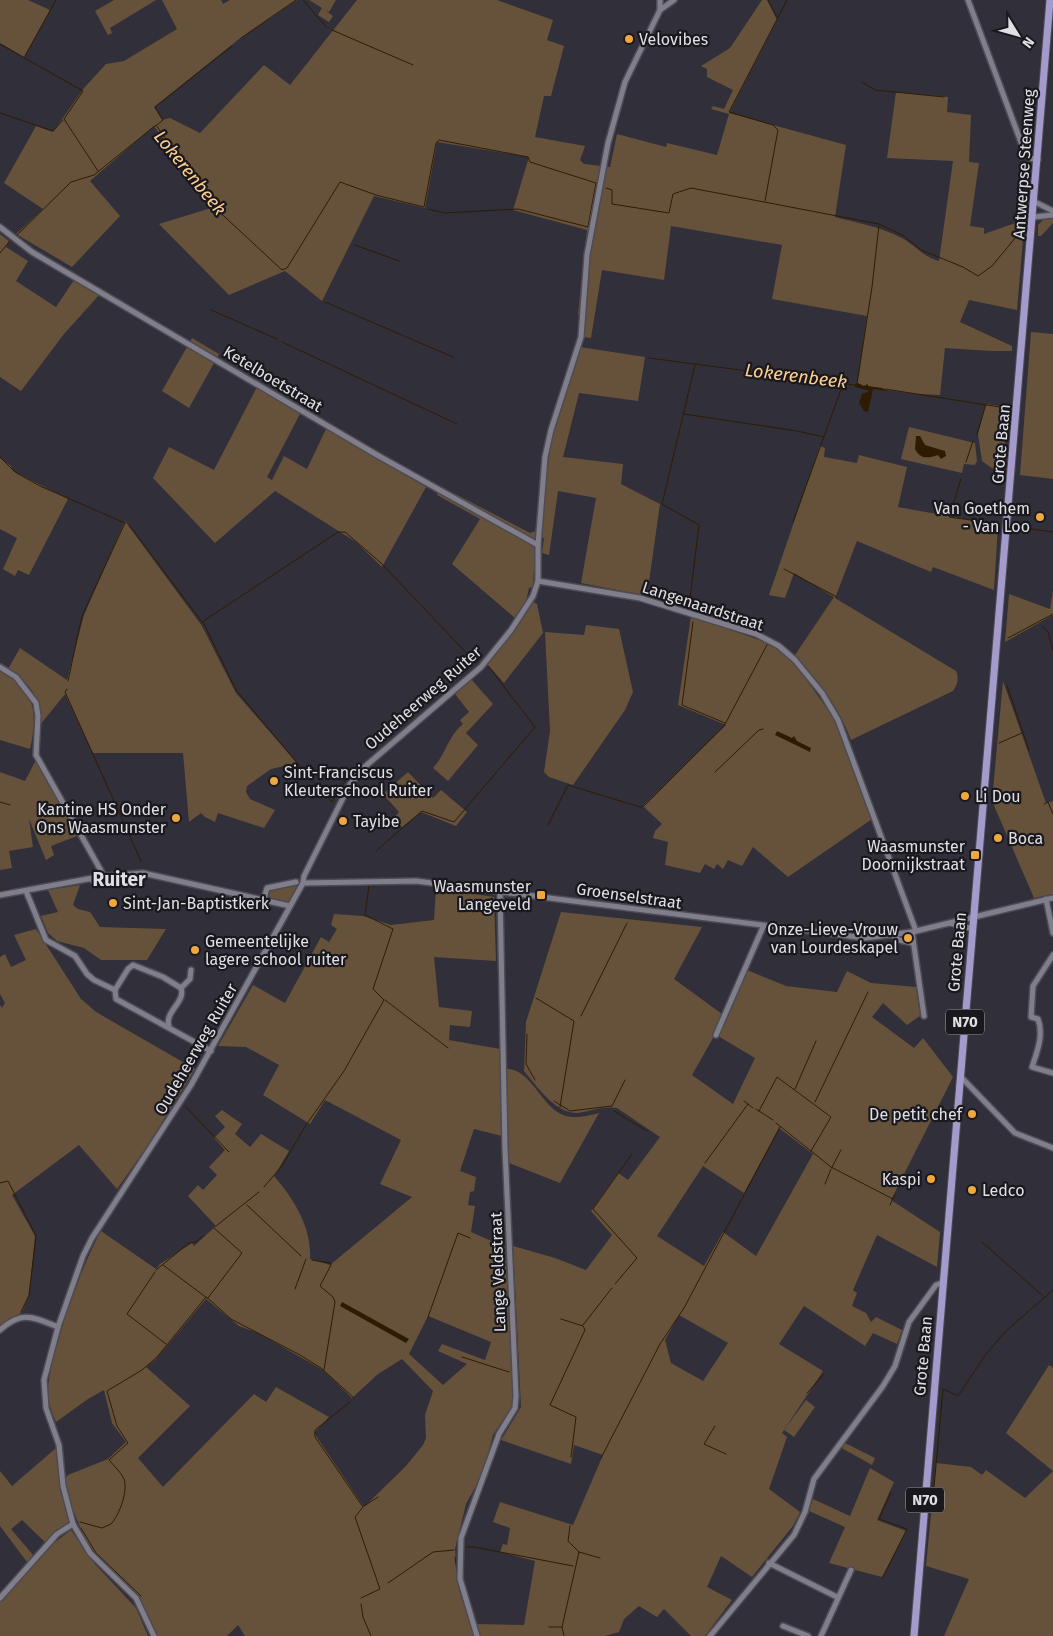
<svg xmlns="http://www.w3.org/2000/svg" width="1053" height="1636" font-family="'Fira Sans',sans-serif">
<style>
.green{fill:#66523b;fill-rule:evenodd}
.water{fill:#2f1c00}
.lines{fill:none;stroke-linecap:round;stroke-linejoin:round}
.stream{stroke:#2f1c00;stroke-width:1}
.minor-casing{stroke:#4d4b54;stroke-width:8}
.major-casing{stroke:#4d4b54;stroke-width:9}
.minor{stroke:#807e8a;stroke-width:5}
.major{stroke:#a49acb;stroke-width:7}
.poi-dot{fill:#efa73e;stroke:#19181d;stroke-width:2}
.labels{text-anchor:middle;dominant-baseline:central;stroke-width:4.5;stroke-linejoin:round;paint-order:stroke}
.shield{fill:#19181d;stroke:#a4a3a9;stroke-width:1}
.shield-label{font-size:15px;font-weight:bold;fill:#e0dfe5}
.poi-label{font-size:16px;fill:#e0dfe5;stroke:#19181d;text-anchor:start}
.street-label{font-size:16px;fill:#e0dfe5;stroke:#19181d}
.water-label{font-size:18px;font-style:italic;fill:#fece91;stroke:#19181d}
.quarter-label{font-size:19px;font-weight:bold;fill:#e0dfe5;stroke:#19181d}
</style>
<rect width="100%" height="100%" fill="#312f3a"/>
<g class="green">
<polygon points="0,0 28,0 50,10 24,57 0,43"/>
<polygon points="114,0 156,0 110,28 112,33 108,35 95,11"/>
<path d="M162,0H221L223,4L230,0H297L239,39L154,107L162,120L170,118L200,133L264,65L290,85L357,0H497L553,20L547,40L564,46L551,96H544L535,137L585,146L580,160L584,164L610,167L617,134L666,147L667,143L717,155L729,114L711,109L713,106L724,109L733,90L707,77V69L701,66L730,48L762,0H767L777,20L729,113L846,145L835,217C858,223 881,227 902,238C915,245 925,258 939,261L953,161L887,158L896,92L948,97L947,112L971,115L969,162L979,163L970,226L984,228V234L1024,220V228L1017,310L969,300L960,322L1012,346V351H991L945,348L940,395L916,394L857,386L867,316L772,299L782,245L671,226L664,280L602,270L591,338L584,337L586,316L578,315L587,230L513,210L529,157L437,142L425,208L374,196L322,301L285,271L229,295L159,224L211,208L154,126L90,181L120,216L72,267L16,234L43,209L4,183L36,126L53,132L84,88L106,64L124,61L177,29Z"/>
<polygon points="309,0 336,0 329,12 325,10 333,16 329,22 318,15 322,8"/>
<polygon points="1044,219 1053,219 1053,223 1041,236 1038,236 1038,225"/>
<polygon points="0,234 9,241 6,247 28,261 16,281 56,307 74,280 100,294 64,334 21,391 0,377"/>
<polygon points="1031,332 1053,334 1053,479 1020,475"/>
<polygon points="192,338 219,354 189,408 162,391"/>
<polygon points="580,347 645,357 638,401 579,393 563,457 623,464 621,484 660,504 647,596 581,583 596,498 558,491 549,555 542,553 544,538 536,535 533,587 529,588 526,601 515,618 452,564 480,519 437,495 440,486 530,533 536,531 552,438"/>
<polygon points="257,387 300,414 267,477 272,480 284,456 307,469 326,429 426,487 382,567 356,542 275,491 215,543 153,478 169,447 214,470"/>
<polygon points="986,404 1007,407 1003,471 993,469 982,461 978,434"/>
<polygon points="909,427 975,443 977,461 975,465 964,464 962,473 901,459"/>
<path d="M820,446L825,448L824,457L857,463L859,455L907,467L898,507L998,525L994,590L933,567L931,572L857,541L835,598L956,671C959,678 958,684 953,691L851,740C839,707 818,681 795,655L834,597L794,573L785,598L769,595Z"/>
<polygon points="0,458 11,466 13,471 68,499 29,575 18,570 15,576 3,569 17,538 0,529"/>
<path d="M125,521L202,626L236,693L297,763L271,769L247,786L246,792L250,799L275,810L264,828L218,813L215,822L205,817L201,813L189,822L183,753H93L65,694L40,725C41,698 31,684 8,669L20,648L67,680L84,615Z"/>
<polygon points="1053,590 1053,615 1005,642 1009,594 1050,609"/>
<polygon points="533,602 537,604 543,633 504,683 487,664"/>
<polygon points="691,616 770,644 793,661 836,721 872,819 788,877 753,847 742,866 728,860 723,869 717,864 714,869 705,864 700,873 665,865 668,842 653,838 655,831 662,824 643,806 726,725 678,705"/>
<polygon points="586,625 619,629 633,692 625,710 573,785 549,777 544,772 550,731 545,632 584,635"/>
<path d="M0,671C36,689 38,714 30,749L0,740Z"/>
<path d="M471,679L493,704L466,733L478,745L448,781L433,768C446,754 448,736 463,724L460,720L469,712L455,694Z"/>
<polygon points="1003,681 1046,803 1053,801 1053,894 1034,898 992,801"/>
<polygon points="36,760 77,836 51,846 54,855 46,860 29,819 33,847 9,851 12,868 0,870 0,772 25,781"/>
<polygon points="408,772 433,798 441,790 467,812 456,826 421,812 402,827 393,819 399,812 383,794"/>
<polygon points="299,884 288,902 268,897 270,890"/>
<polygon points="80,885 73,905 78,909 90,912 100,927 166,929 147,960 101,960 84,948 57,941 48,933 41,916 58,912 48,890"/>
<path d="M436,888L494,897L496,961L434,957L439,1007L472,1011L470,1027L450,1025L449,1040L500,1049L502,1136L474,1129L460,1171L476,1177L474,1191L470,1192L468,1205L475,1206L471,1232L505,1247L513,1391L512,1407L493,1435L483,1473L466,1504L455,1549L459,1590L474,1636H245L238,1625L227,1636H158L140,1599L94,1553L86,1541L70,1503L65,1479L68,1475L108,1459L126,1442L112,1423L104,1390L88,1399L56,1422C52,1413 49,1405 48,1396C46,1361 83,1262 101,1231L156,1269L160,1264L192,1243L194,1246L216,1226L188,1196L198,1185L203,1190L217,1175L209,1167L225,1150L214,1138L225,1127L215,1116L222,1110L242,1124L235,1134L250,1147L261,1134L289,1151L274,1176C294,1199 312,1228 310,1259L330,1265L412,1197L380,1184L401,1140L325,1100L310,1124L263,1095L279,1065L246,1047L218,1046L253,985L285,1003L321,937L329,942L337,929L331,925L334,914L363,916L391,925L434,920ZM206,1299L239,1326L258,1333L323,1370L352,1398L378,1374L402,1359L433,1391L425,1415L426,1438L423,1445L406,1466L364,1507L314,1433L329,1417L276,1387L266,1402L254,1394L163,1487L138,1458L190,1406L146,1367L156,1359ZM428,1316L491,1342L485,1360L442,1344L438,1351L467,1364L443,1385L409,1354Z"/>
<path d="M561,912L702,927L674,979L722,1014L713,1038L692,1075L733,1104L755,1058L718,1036L747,970L786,986L837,992L847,971L871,983L916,987L920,1016L907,1025L883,1003L872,1017L914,1048L923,1038L953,1077L891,1200L940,1232L937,1267L877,1235L853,1290L857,1293L852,1306L866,1313L871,1322L876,1317L902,1330L897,1344L873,1333L865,1346L804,1306L779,1344L823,1371L782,1433L787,1437L769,1489L800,1512L793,1526L752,1577L721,1556L707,1587L732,1600L705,1636H691L664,1609L657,1617L639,1606L624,1619L619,1632L605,1636H480L476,1624L524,1625L535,1561L500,1552L503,1544L507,1545L510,1528L493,1522L500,1502L573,1525L603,1455L574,1445L571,1464L501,1440L521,1407L513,1246L555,1258L586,1270L612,1235L591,1211L618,1173L628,1180L660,1137L617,1108C604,1106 591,1111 578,1113C555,1114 537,1086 524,1071L526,1022ZM779,1128L813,1154L756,1256L723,1232L704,1266L657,1236L703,1166L744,1193ZM679,1315L728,1343L703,1381L671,1363L665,1340Z"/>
<polygon points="36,929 81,999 96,1012 195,1069 144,1151 117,1189 79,1145 12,1195 35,1236 29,1295 22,1312 0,1327 0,1005 2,1008 5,1003 0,994 0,957 5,954 11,967 26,960 14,935"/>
<path d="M505,1069C530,1067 540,1104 561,1114C572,1120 587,1116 599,1113L560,1183L509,1163Z"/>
<polygon points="1049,1365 1053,1368 1053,1636 944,1636 969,1579 926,1566 936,1463 971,1467 982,1475 986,1470 1025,1498 1053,1471 1006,1433"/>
<polygon points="806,1400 815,1407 794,1437 784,1430"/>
<polygon points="843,1442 875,1458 872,1465 838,1446"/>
<polygon points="56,1448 60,1489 69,1523 45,1542 22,1520 11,1529 33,1555 27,1562 0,1526 0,1471 12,1486"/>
<polygon points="870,1468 894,1482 877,1520 906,1531 882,1577 829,1563 845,1527 809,1511 813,1499 850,1516"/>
<polygon points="71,1530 94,1563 136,1608 148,1636 0,1636 0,1602 50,1546"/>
</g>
<g class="water">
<polygon points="858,383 864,386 868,384 868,386 882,388 888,391 873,389 868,412 864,411 859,403 862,394 870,391 855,387 854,385"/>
<path d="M916,436H920L925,445L945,451L946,456L941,459L938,455C928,458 921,460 915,449Z"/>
<polygon points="777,731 792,738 794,736 797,741 811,748 810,752 775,735"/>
<polygon points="342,1302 409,1339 406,1343 340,1306"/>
</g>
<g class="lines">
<g class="stream">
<polyline points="303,0 327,28"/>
<polyline points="768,0 777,17"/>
<polyline points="332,30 413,65"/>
<polyline points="241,38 296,0"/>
<polyline points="0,44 83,91 64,119 98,171"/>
<polyline points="25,56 56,0"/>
<polyline points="862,82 875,90 944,97"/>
<polyline points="0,113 53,131 63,120"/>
<polyline points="157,125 163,120 155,107 232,46"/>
<polyline points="606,188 612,190 612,204 669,213 673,194 691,188 879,224 904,236 921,250 963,267 978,276 992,266 1021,231"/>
<polyline points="765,201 778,130 773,125 729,112 787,0"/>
<polyline points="16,236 71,182 94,175 156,125 212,205 282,270 287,268 340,182 376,195 424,207 436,143 439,140 528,157 530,162 596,183 588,227 518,209 444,213 428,209"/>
<polyline points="355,245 399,261"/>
<polyline points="0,253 9,242"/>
<polyline points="325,302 453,357"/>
<polyline points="211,310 277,339"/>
<polyline points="282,342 457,424"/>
<polyline points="649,358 854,385"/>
<polyline points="695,365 662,504 699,525 689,606 758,627"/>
<polyline points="857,384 872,287 879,225"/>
<polyline points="885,389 1006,408"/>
<polyline points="684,414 797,431 824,437"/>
<polyline points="977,434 986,404"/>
<polyline points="0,457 15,472 40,486 125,523"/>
<polyline points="966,462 973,441"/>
<polyline points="961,479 949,517 999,524"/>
<polyline points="793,522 843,384"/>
<polyline points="129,525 202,622 338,532 345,532 380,562 476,663 481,658"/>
<polyline points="1017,527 1053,532"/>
<polyline points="784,569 837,597"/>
<polyline points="203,622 236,690 308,776 332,802 346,779"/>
<polyline points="693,622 682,705 725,723"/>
<polyline points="1043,627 1048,632 1053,650"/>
<polyline points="1008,638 1053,614"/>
<polyline points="68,681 82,616 125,523"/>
<polyline points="1007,686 1029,750"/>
<polyline points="67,689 65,692 141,861"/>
<polyline points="999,743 1022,733"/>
<polyline points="715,772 759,730 763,729"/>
<polyline points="0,802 10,805"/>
<polyline points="1044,804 1048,802 1053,814"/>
<polyline points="548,825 568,785 640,807 644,806 724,726 768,643"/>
<polyline points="376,851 422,811 454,822 535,727 489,667"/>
<polyline points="6,890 9,889"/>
<polyline points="0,891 4,890"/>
<polyline points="536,998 574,1021 560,1107"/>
<polyline points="385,1000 448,1048"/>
<polyline points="581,1016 627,923"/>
<polyline points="527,1034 526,1064 535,1080"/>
<polyline points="795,1089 816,1041"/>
<polyline points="554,1101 570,1111 612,1106 625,1080"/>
<polyline points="744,1101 753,1108"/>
<polyline points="815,1102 868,992"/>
<polyline points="185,1106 229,1152"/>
<polyline points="756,1109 773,1120"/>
<polyline points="614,1111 647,1131"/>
<polyline points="759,1111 777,1077 831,1117 811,1151"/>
<polyline points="776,1123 831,1167 893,1199"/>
<polyline points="705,1163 748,1104"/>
<polyline points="832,1167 841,1150"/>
<polyline points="0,1183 8,1181 36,1236 29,1295 21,1312"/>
<polyline points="825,1184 831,1169"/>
<polyline points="264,1187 282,1166 306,1125 344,1071 384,1000 373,989 393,929 365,915 369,885 374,886"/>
<polyline points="247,1205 301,1256"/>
<polyline points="890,1205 895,1194"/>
<polyline points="216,1226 259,1192"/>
<polyline points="982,1242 1043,1296"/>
<polyline points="312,1260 330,1263 331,1265 320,1286 333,1297 335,1302 324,1370"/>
<polyline points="163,1265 211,1301 231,1319 300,1355 321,1368 354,1398"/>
<polyline points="156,1270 189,1243 196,1242 203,1236"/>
<polyline points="155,1272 127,1314 166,1344"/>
<polyline points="615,1284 637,1258 593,1209 632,1154"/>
<polyline points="295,1289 306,1259"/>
<polyline points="208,1298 242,1253 214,1228"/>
<polyline points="428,1317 458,1233 470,1238"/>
<polyline points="561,1319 583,1326 585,1330 550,1405 576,1417 571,1457"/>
<polyline points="583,1325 612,1288"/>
<polyline points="462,1357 509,1372"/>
<polyline points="807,1393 824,1374"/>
<polyline points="350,1402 315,1430 315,1437 363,1507 355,1517 380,1589 361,1598"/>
<polyline points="715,1426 704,1444 726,1454"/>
<polyline points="601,1458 660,1344 684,1308 780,1127"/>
<polyline points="934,1487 943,1389 958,1396 986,1354 1007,1330 1053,1290"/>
<polyline points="364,1506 378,1497"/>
<path d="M80,1522L102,1528L111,1524C120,1514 128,1491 124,1479C121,1472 114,1466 109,1460L128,1443L117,1426L107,1391L142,1370L157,1357L206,1297"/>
<polyline points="81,1528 96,1553 141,1596"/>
<polyline points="466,1547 474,1547 573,1566"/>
<polyline points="579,1552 600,1558"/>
<polyline points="455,1557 458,1578"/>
<polyline points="882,1579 907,1529 879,1519 891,1492"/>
<polyline points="458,1582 463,1597"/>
<polyline points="388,1583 433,1552 454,1550"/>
<polyline points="361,1604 363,1617 371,1636"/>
<polyline points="549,1627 562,1627"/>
<polyline points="564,1636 562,1627 579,1552 568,1541 570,1526"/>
</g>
<defs>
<g id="minor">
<polyline points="968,0 1025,153 1030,158 1038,160"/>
<polyline points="660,10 674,0"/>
<polyline points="1035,202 1053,211"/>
<polyline points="1034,217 1053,215"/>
<polyline points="0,227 32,252 377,455 538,545"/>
<polyline points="538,581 640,598 756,634 779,646 795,660 822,693 838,720 916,931"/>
<polyline points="0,667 16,677 36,703 38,716 36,755 104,876"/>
<polyline points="91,879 95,882 119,884 139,874"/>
<polyline points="303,883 416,881 865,938 912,932 1053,898"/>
<polyline points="26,891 46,940 75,956 87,974 94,980 115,990"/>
<polyline points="0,895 104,876 143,873 290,906"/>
<polyline points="264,899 267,888 296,882"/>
<polyline points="1046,899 1053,933"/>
<polyline points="950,923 973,929"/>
<polyline points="912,932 924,1016"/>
<polyline points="894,936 899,940 913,943"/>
<path d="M1053,955L1033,986L1031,1017L1038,1019C1044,1035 1037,1052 1032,1067L1053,1073"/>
<polyline points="181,988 190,979 191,970"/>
<path d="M169,1026C164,1012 186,1002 181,988L163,977L133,965L128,969L115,990L116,999L211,1051"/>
<polyline points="716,1035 763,927"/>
<polyline points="961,1077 1015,1133 1053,1148"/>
<path d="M0,1330C22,1310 33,1317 58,1327"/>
<polyline points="769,1563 837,1597"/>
<polyline points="0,1598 57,1534 73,1524"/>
<polyline points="783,1626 808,1636"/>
<polyline points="154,1636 136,1598 90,1553 73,1524 63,1486 59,1445 46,1408 44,1380 58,1327 83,1256 92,1238 191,1085 303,883 304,876 349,786 361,770 481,667 511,630 533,596 538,581 538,545 545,457 551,430 581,337 587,255 608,143 625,82 660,10 660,0"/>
<polyline points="477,1636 460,1579 461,1538 499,1434 515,1408 516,1396 505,1149 500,893"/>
<polyline points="710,1636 794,1535 805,1512 814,1479 883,1386 895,1366 909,1322 936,1285 944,1282"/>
<polyline points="821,1636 851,1570"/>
</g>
<polyline id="major" points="914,1636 1050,0"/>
</defs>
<use href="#minor" class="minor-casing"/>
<use href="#major" class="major-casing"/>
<use href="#minor" class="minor"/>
<use href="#major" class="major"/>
</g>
<g class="poi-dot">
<circle cx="629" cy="39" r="5"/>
<circle cx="1040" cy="517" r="5"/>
<circle cx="274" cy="781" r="5"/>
<circle cx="965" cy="796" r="5"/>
<circle cx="176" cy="818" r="5"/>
<circle cx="343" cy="821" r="5"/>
<circle cx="998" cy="838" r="5"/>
<rect x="970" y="850" width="10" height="10" rx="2.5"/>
<rect x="536" y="890" width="10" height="10" rx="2.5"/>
<circle cx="113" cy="903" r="5"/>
<circle cx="908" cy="938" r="5"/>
<circle cx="195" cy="950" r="5"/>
<circle cx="972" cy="1114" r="5"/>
<circle cx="931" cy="1179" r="5"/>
<circle cx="972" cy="1190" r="5"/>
</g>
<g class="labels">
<g class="shield">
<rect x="946" y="1009.5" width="38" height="25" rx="4"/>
<rect x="906" y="1487.5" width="38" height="25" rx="4"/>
</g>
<g class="shield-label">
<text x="965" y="1022">N70</text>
<text x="925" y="1500">N70</text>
</g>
<g class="poi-label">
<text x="639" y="39">Velovibes</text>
<text x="1030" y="508" text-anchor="end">Van Goethem<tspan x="1030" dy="18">- Van Loo</tspan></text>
<text x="284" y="772">Sint-Franciscus<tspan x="284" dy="18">Kleuterschool Ruiter</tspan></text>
<text x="975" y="796">Li Dou</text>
<text x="166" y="809" text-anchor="end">Kantine HS Onder<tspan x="166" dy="18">Ons Waasmunster</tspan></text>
<text x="353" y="821">Tayibe</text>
<text x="1008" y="838">Boca</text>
<text x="965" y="846" text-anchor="end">Waasmunster<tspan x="965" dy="18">Doornijkstraat</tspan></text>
<text x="531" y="886" text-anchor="end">Waasmunster<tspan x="531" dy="18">Langeveld</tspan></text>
<text x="123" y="903">Sint-Jan-Baptistkerk</text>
<text x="898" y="929" text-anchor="end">Onze-Lieve-Vrouw<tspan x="898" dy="18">van Lourdeskapel</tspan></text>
<text x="205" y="941">Gemeentelijke<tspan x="205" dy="18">lagere school ruiter</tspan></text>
<text x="962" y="1114" text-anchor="end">De petit chef</text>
<text x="921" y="1179" text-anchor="end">Kaspi</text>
<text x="982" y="1190">Ledco</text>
</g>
<g class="street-label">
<text transform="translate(1024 164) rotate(-86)">Antwerpse Steenweg</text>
<text transform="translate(273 379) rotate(31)">Ketelboetstraat</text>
<text transform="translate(1001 444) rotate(-85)">Grote Baan</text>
<text transform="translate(703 606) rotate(18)">Langenaardstraat</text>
<text transform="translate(423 698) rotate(-41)">Oudeheerweg Ruiter</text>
<text transform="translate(629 896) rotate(8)">Groenselstraat</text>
<text transform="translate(957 952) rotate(-85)">Grote Baan</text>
<text transform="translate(196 1049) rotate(-60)">Oudeheerweg Ruiter</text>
<text transform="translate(498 1272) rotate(-92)">Lange Veldstraat</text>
<text transform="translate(923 1356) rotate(-85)">Grote Baan</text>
</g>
<g class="water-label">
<text transform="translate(190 173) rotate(51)">Lokerenbeek</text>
<text transform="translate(796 376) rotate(7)">Lokerenbeek</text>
</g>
<g class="quarter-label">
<text x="119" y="879">Ruiter</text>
</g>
</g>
<g transform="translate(1018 35) rotate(127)" stroke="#19181d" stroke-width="4" paint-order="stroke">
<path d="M0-4L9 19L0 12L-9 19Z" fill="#e0dfe5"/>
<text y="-8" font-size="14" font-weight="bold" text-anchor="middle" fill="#e0dfe5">N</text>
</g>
</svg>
